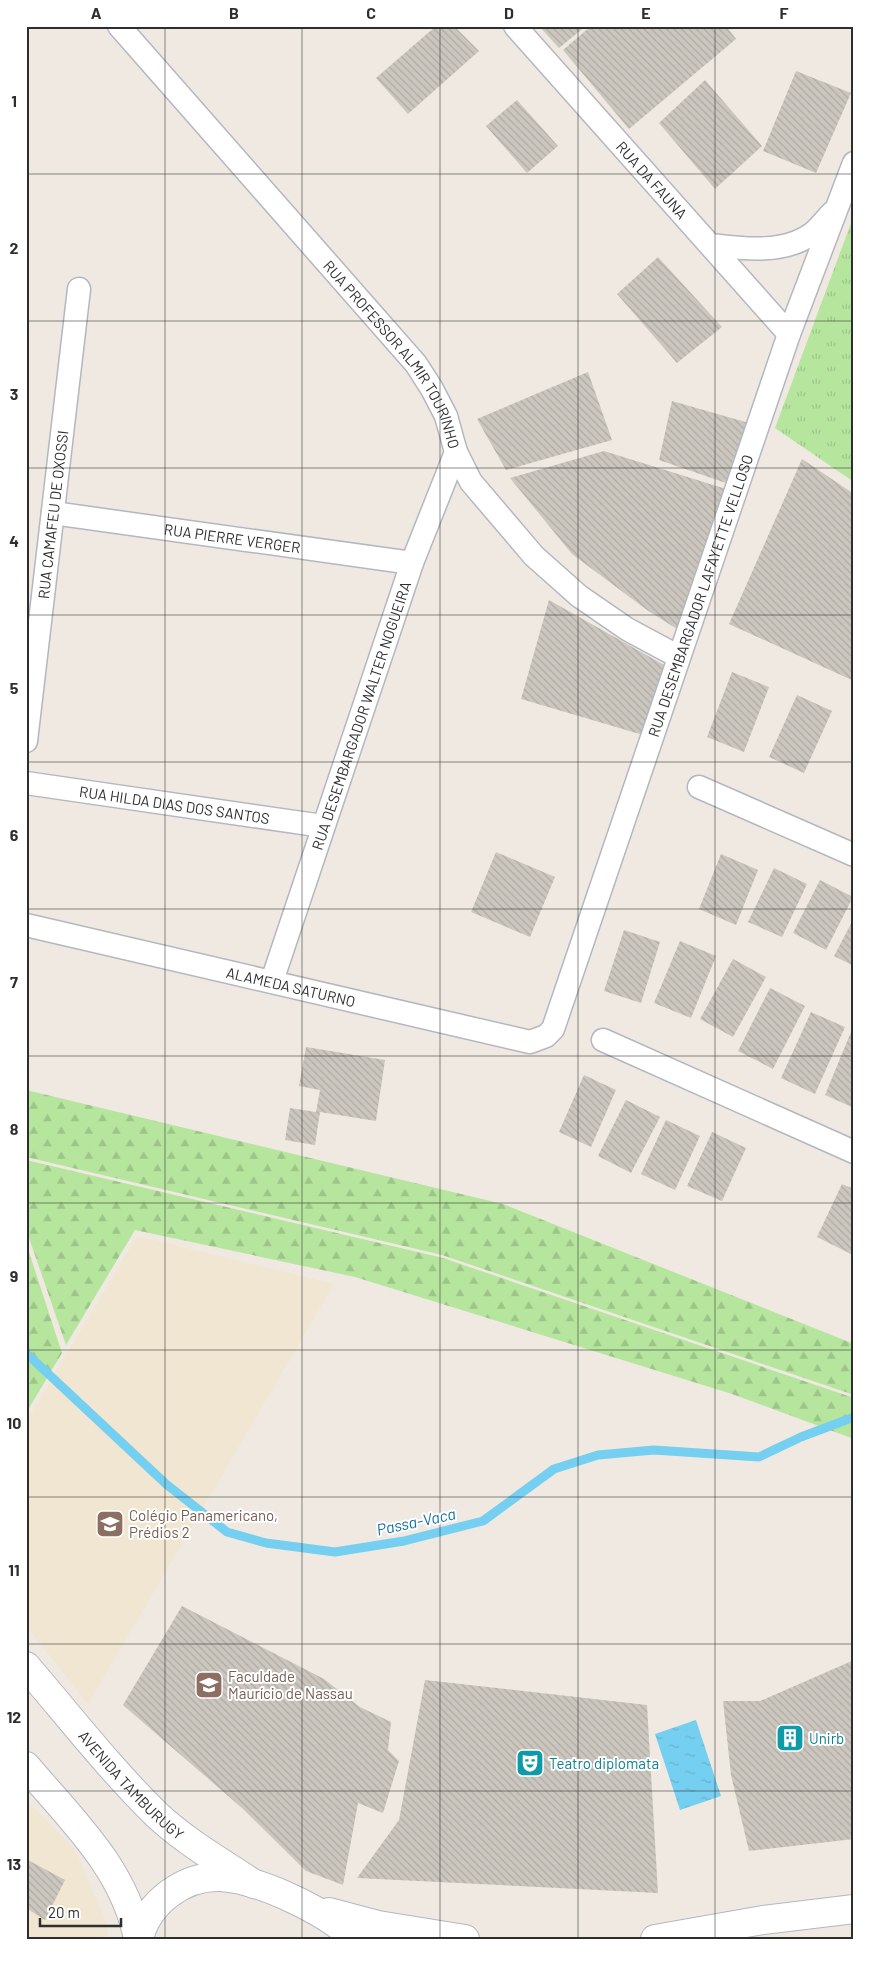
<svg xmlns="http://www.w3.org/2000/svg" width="880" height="1965" font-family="Barlow,sans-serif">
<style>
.education{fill:#f0e6d1}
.grass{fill:url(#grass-tufts)}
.forest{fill:url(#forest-firs)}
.water{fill:url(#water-ripples)}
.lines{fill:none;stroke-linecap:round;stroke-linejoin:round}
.stream{stroke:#75cff0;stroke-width:9}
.building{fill:url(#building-back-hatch)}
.minor-casing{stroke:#b4b7c1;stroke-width:25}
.secondary-casing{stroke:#b4b7c1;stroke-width:30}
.minor{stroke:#fff;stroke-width:22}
.secondary{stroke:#fff;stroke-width:28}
.grid{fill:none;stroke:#2e2e2e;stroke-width:1;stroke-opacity:0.55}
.labels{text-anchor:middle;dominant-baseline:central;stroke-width:4;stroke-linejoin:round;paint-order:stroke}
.street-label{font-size:15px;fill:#2e2e2e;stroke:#fff}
.education-label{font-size:15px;fill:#785e54;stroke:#fff;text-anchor:start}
.culture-label{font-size:15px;fill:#0d838f;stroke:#fff;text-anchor:start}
.water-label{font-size:16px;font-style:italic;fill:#0d6fa3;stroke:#fff}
.neatline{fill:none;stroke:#2e2e2e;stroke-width:2}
.grid-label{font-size:16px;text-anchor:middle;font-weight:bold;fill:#2e2e2e}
</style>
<defs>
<pattern id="grass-tufts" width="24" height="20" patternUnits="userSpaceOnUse" patternTransform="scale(1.25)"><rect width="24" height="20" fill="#b6e59e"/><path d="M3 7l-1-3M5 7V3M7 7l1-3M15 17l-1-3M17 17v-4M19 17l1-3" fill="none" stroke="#9dc588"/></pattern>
<pattern id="forest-firs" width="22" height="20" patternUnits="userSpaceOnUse" patternTransform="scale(1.25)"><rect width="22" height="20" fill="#b6e59e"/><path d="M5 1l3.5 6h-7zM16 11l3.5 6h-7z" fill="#9dc588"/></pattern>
<pattern id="water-ripples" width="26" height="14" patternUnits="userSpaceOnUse" patternTransform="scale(1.25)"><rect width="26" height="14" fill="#75cff0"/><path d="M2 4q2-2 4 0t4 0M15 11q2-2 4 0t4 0" fill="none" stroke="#66b2ce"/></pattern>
<pattern id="building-back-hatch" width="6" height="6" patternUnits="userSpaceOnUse" patternTransform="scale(1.25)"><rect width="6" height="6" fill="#cbc7bf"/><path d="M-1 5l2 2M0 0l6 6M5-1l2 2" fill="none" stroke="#afaba4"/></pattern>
</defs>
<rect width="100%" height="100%" fill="#efe9e1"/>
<g class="education">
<polygon points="137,1236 334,1284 88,1704 26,1626 26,1422"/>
<polygon points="26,1800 76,1851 108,1929 106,1939 26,1939"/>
</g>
<polygon class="grass" points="854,215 854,482 775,428"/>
<g class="forest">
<polygon points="26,1090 503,1204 854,1344 854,1395 442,1255 26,1157"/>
<polygon points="26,1160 443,1258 854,1398 854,1439 732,1394 355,1277 135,1230 66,1345 26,1229"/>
<polygon points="26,1243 62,1353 26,1413"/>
</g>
<polygon class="water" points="696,1720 721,1796 680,1810 655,1734"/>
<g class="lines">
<polyline class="stream" points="26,1353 166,1484 227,1532 266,1543 335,1552 404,1541 483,1521 554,1469 598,1455 654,1450 759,1457 801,1437 854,1417"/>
</g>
<g class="building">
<polygon points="436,26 454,26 479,51 408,114 376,78"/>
<polygon points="539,26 586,26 559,48"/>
<polygon points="591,26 726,26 736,39 629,129 563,50"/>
<polygon points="796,71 851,93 816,173 763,151"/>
<polygon points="705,80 762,146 715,189 659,123"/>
<polygon points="517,100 558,146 527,173 486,126"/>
<polygon points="658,257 722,327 677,363 617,294"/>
<polygon points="26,292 29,292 28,329 26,329"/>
<polygon points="588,372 612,440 506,470 477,419"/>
<polygon points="672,401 749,423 726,483 659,460"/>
<polygon points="604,451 726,489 680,631 647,610 572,554 510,478"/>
<polygon points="802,459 854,494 854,681 729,624"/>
<polygon points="549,600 664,665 643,735 521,699"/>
<polygon points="732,672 769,687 744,752 707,737"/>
<polygon points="797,695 832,711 804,773 769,757"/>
<polygon points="496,852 555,877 530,937 471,912"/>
<polygon points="721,854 758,870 736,925 699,909"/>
<polygon points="774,868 807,884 782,937 748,922"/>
<polygon points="820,880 853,897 826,950 793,933"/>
<polygon points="854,918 854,966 834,956"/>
<polygon points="624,930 660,942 641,1003 604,991"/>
<polygon points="680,941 716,956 691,1018 654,1003"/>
<polygon points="733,959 766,977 733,1037 700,1019"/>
<polygon points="770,988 805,1006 773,1069 738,1051"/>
<polygon points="811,1012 845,1027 815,1094 781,1078"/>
<polygon points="851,1032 854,1033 854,1108 825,1095"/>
<polygon points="306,1047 385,1060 376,1121 320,1112 315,1145 285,1140 290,1108 316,1112 320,1090 299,1086"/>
<polygon points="584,1075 616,1090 591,1147 559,1132"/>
<polygon points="626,1100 660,1117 631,1173 598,1156"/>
<polygon points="666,1120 700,1136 675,1190 641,1174"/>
<polygon points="712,1132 746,1148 722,1201 687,1186"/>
<polygon points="842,1184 854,1189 854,1249 851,1254 817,1237"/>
<polygon points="182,1606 324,1679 360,1707 391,1722 388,1750 399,1761 383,1813 358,1803 343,1885 306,1871 242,1808 123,1705"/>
<polygon points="854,1660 854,1839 749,1851 731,1775 723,1701 760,1701"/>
<polygon points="425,1680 647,1705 658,1893 357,1878 399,1820"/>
<polygon points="26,1859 65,1880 45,1920 26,1908"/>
</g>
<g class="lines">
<defs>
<g id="minor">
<path id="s1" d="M119,26L416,364L432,389L446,416L456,452L471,482L534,556L579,596L627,629L679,657"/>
<path id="s2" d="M515,26L789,334"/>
<path d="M712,245C745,249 785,254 813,233C820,227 826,219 832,213"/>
<path id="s3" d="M53,513L412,563"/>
<path id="s4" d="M26,741L79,289"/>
<path id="s5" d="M26,783L323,826"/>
<polyline points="699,787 854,855"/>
<path id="s6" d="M26,925L530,1042L546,1036L553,1029L789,334L854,163"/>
<path id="s7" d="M272,981L412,563L456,452"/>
<polyline points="603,1040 854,1152"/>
</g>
<g id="secondary">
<path id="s8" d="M26,1666C69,1716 110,1769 157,1815C186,1842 221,1862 254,1884"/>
<path d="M26,1766C71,1819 125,1869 138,1939"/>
<polyline points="329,1912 378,1925 465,1939"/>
<path d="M139,1939C147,1903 184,1875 221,1877C261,1880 326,1911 355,1939"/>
<polyline points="655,1939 763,1920 854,1909"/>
</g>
</defs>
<use href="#minor" class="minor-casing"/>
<use href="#secondary" class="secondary-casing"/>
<use href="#minor" class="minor"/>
<use href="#secondary" class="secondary"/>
</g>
<path class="grid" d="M165,26V1939M302,26V1939M440,26V1939M578,26V1939M715,26V1939M26,174H854M26,321H854M26,468H854M26,615H854M26,762H854M26,909H854M26,1056H854M26,1203H854M26,1350H854M26,1497H854M26,1644H854M26,1791H854"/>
<defs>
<symbol id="school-square" viewBox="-11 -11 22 22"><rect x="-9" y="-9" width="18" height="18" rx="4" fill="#8d6e63" stroke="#fff"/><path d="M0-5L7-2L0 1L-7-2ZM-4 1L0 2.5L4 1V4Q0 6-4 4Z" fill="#fff"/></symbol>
<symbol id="university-square" viewBox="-11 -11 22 22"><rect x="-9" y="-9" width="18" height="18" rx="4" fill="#8d6e63" stroke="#fff"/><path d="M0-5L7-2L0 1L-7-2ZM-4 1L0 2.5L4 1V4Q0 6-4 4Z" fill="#fff"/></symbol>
<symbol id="building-square" viewBox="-11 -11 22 22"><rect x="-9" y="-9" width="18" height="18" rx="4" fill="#0f9aa8" stroke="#fff"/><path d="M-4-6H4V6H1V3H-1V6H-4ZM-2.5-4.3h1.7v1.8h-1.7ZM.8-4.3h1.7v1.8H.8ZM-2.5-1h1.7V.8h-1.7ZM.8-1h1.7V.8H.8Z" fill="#fff"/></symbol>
<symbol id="theatre-square" viewBox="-11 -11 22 22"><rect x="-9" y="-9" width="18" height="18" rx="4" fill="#0f9aa8" stroke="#fff"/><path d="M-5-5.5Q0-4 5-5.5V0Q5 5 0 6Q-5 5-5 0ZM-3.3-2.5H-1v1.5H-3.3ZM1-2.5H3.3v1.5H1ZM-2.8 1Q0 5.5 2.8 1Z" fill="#fff"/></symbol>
</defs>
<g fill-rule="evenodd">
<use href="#school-square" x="94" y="1508" width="32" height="32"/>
<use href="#university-square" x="193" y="1669" width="32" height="32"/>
<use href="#building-square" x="774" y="1722" width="32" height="32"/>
<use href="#theatre-square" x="514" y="1747" width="32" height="32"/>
</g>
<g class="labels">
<g class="street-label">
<text stroke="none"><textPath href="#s2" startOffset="206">RUA DA FAUNA</textPath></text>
<text stroke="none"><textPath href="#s1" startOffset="429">RUA PROFESSOR ALMIR TOURINHO</textPath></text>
<text stroke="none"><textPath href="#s4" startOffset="228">RUA CAMAFEU DE OXOSSI</textPath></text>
<text stroke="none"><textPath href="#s3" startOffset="181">RUA PIERRE VERGER</textPath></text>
<text stroke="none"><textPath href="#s6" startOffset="1002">RUA DESEMBARGADOR LAFAYETTE VELLOSO</textPath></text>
<text stroke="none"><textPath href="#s7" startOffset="280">RUA DESEMBARGADOR WALTER NOGUEIRA</textPath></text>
<text stroke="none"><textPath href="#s5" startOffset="150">RUA HILDA DIAS DOS SANTOS</textPath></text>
<text stroke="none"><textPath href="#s6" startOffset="272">ALAMEDA SATURNO</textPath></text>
<text stroke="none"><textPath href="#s8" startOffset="159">AVENIDA TAMBURUGY</textPath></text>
</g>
<g class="education-label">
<text x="129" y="1515">Colégio Panamericano,<tspan x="129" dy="17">Prédios 2</tspan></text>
<text x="228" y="1676">Faculdade<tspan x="228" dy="17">Maurício de Nassau</tspan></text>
</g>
<g class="culture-label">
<text x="809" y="1738">Unirb</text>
<text x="549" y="1763">Teatro diplomata</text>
</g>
<g class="water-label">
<text transform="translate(416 1521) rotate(-12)">Passa-Vaca</text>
</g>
</g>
<rect width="880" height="1965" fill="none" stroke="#ffffff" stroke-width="55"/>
<path d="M40 1918v8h81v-8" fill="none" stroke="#2e2e2e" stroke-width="2.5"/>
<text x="48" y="1918" font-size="15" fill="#2e2e2e" stroke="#ffffff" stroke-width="4" paint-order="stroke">20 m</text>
<rect x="28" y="28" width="824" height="1910" class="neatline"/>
<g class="grid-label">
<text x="96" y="19">A</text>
<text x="234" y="19">B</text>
<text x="371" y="19">C</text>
<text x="509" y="19">D</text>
<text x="646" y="19">E</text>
<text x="784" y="19">F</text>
<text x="14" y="107">1</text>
<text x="14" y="254">2</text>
<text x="14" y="400">3</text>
<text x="14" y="547">4</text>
<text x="14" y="694">5</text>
<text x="14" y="841">6</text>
<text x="14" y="988">7</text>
<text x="14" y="1135">8</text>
<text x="14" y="1282">9</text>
<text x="14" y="1429">10</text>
<text x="14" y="1576">11</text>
<text x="14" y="1723">12</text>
<text x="14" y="1870">13</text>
</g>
</svg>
